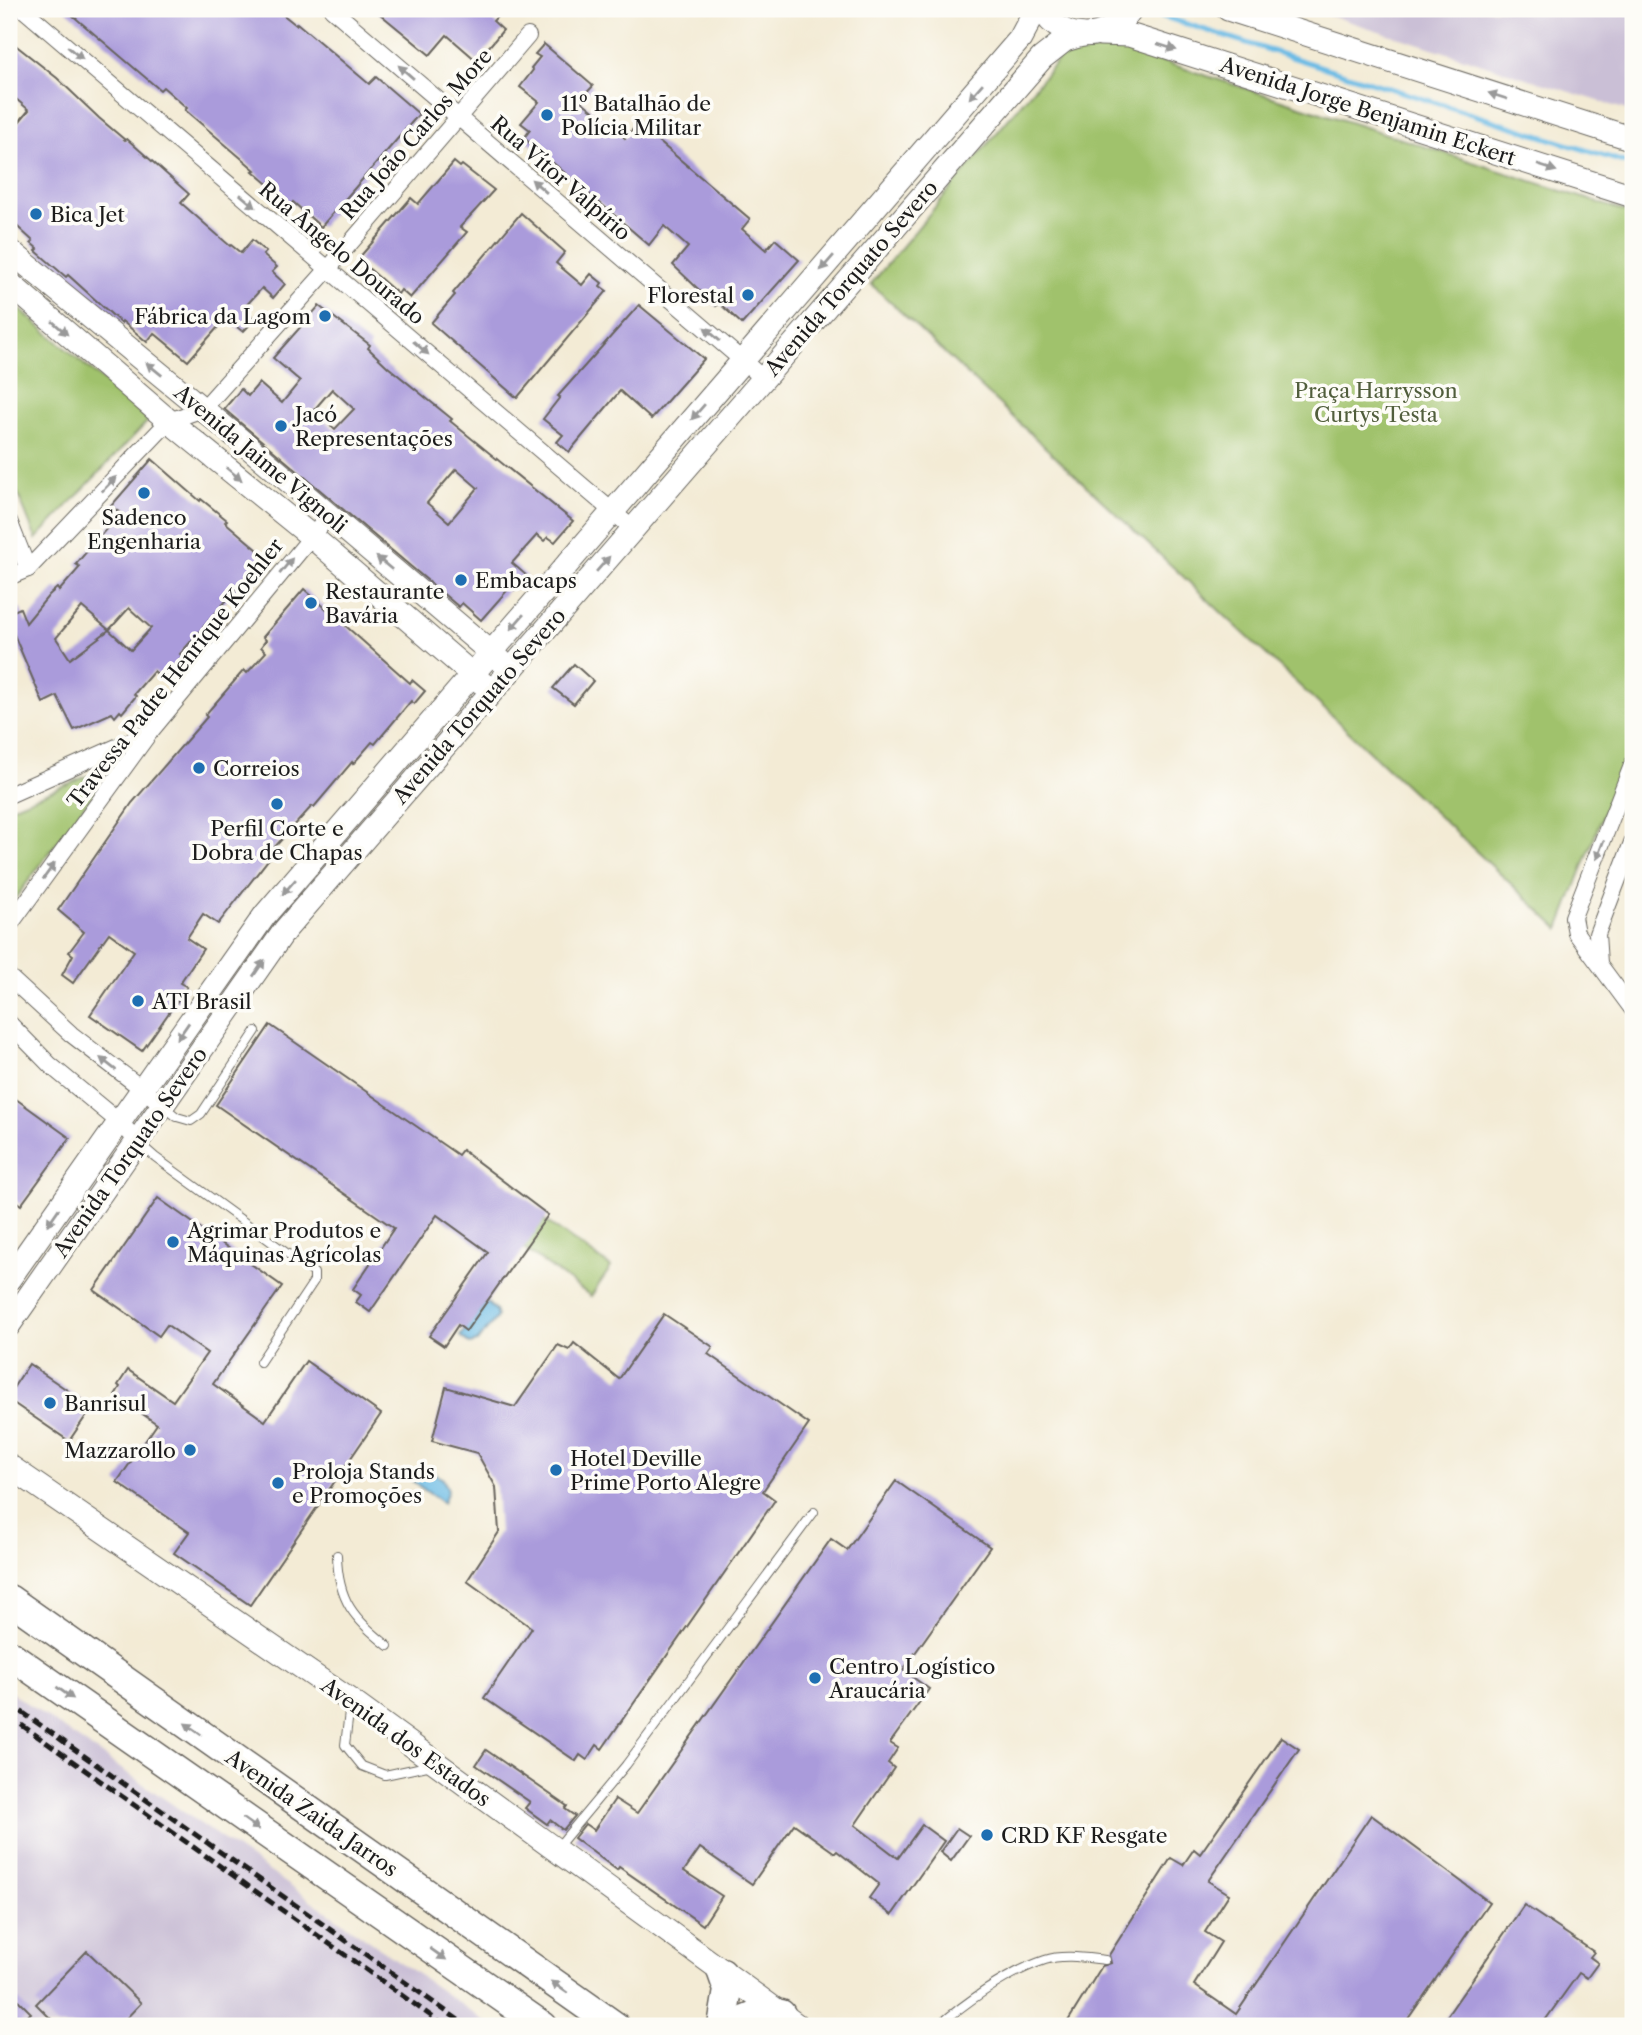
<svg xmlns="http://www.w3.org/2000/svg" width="1642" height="2035" font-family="'Libre Caslon Text',serif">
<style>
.industrial{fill:#cabfd6}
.green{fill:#a0c26c;stroke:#5e6f44;stroke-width:2}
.water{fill:#6abbe5;stroke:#436c80;stroke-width:2}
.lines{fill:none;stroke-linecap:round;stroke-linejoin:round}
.stream{stroke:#6abbe5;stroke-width:5}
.building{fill:#aa9bdb;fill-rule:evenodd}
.lane-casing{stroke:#67645d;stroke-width:10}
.street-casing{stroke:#67645d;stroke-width:18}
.secondary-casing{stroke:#67645d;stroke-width:25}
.highway-casing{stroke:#67645d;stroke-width:31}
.lane{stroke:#fff;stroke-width:8}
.street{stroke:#fff;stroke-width:16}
.secondary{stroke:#fff;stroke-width:23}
.highway{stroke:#fff;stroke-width:28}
.rail{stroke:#1c1c1c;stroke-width:5;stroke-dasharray:10 5;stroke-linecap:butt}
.oneway{fill:#999}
.poi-dot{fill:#1f6fb2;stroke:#fdfcf7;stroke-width:2.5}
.labels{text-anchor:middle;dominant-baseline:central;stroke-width:7;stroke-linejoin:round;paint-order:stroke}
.poi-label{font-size:21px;fill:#1c1c1c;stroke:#fdfcf7;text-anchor:start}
.street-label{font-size:21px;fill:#1c1c1c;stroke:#fdfcf7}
.park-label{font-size:21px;fill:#515e3c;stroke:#fdfcf7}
</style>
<rect width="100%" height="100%" fill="#fdfcf7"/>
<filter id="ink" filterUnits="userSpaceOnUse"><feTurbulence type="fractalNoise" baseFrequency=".0143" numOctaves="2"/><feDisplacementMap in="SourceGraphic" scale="14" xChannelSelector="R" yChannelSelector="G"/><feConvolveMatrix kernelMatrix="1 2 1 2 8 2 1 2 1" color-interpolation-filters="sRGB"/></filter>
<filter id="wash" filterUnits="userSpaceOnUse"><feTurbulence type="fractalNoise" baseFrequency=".00686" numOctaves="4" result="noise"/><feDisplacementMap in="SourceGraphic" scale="28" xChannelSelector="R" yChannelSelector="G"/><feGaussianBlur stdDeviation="1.57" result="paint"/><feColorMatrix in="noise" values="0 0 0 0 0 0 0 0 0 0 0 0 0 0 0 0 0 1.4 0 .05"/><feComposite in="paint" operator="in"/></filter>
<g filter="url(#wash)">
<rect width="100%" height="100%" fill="#f3ebd5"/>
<g class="industrial">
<polygon points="1310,9 1633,9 1633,112"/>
<polygon points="9,1691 492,2026 9,2026"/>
</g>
<g class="green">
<polygon points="1091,47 1118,47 1633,214 1633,737 1559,929 871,284 1060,57"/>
<polygon points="9,300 149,420 36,539 9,472"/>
<polygon points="87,776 96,790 9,907 9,808"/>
<polygon points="540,1217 611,1267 591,1296 520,1246"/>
</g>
<g class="water">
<polygon points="486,1302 495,1310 497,1317 477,1342 470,1344 460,1336"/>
<polygon points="434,1473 443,1479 448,1490 443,1503 412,1481 422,1474"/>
</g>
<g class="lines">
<polyline class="stream" points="1158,15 1633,165"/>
</g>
<g id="blocks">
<g class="building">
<polygon points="65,9 276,9 296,25 297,23 369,84 376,77 419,114 321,227 293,202 286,210 275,200 280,194 253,171 255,170 185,110 187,108 163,87 160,90"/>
<polygon points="374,9 504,9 493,21 503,30 477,61 447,35 430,55"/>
<polygon points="9,40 57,78 99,118 125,140 127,139 189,194 181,203 230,246 231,245 241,253 252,240 266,252 263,255 277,267 272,272 285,284 273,298 262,288 243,309 255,319 243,332 226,318 188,361 154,333 147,342 122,321 121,323 68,275 66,277 36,251 38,249 31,243 33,241 9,219 9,134 29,110 9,93"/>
<polygon points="544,44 593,86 580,100 603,119 625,138 638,124 750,219 742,229 766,250 775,239 799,260 742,324 719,303 716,306 673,265 688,247 664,226 649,245 524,138 530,130 521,123 539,102 520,87 533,70 531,68 540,57 535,54"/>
<polygon points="454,162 460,167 462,165 494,190 460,227 467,232 410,298 401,290 398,294 358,259 411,198 418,204"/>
<polygon points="521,213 565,252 556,263 582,285 591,274 602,283 600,286 607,291 517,398 431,323 455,295 453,293"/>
<polygon points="639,305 704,359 651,419 620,391 569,452 557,442 563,435 543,419 560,397 558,396"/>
<path d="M319,306L370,345L368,348L388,367L452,419L450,421L573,521L555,542L548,537L544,541L537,535L512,563L527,576L515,590L511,586L481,620L462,603L459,607L224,409L241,389L248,396L259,383L282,403L300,381L273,358ZM332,389L354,409L335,429L313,411ZM456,469L478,488L449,522L427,503Z"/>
<path d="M152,459L200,501L201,499L227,520L225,522L265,556L180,654L183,657L163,679L154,671L134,694L136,696L122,713L120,711L115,717L112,713L74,730L57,696L43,703L9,623V613L20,608L26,623L49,595L57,588L59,591L80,567L76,564L120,513L111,506ZM82,607L109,630L70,659L56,638ZM129,608L151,628L131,650L109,630Z"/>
<polygon points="304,589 410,683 412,680 425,691 414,704 411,701 375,744 372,742 353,764 352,762 314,807 312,806 272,850 274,852 218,924 203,914 187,938 203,949 180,983 187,987 142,1051 90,1015 134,951 109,933 73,983 62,975 73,955 69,952 84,932 58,910 132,803 207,717 205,715 244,670 247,673 266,652 261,647 266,640 263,637"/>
<polygon points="574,664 593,681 574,704 553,688"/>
<polygon points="270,1025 458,1155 462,1150 548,1215 466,1331 458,1325 444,1346 429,1336 488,1252 437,1215 370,1312 356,1302 361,1295 353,1289 394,1228 216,1105"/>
<polygon points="9,1094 70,1138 21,1205 9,1196"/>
<polygon points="158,1198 282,1286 213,1384 265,1421 306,1361 381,1414 250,1605 174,1553 189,1532 117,1482 157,1424 115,1395 120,1387 118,1385 128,1370 173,1401 207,1353 167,1325 159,1336 94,1290"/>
<polygon points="664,1314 713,1347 708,1354 809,1424 763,1491 775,1500 602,1749 597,1745 587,1760 580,1755 576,1761 484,1698 532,1628 467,1581 499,1532 496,1487 477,1453 432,1441 446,1387 515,1407 558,1345 569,1350 574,1343 619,1379"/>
<polygon points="29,1364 92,1407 69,1441 9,1400 9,1394"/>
<polygon points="896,1481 990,1547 903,1670 929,1689 890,1743 898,1748 888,1763 894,1768 855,1825 898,1858 922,1825 944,1841 892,1915 869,1898 879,1884 837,1851 835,1853 794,1824 752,1884 700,1848 684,1871 722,1896 703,1925 619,1867 617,1870 574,1838 585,1824 594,1830 615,1799 637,1813 831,1539 847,1550"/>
<polygon points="1281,1737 1299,1749 1208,1881 1229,1894 1205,1932 1221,1942 1194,1985 1236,2014 1371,1815 1489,1902 1403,2026 1065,2026 1102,1966 1111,1963 1109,1955 1171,1858 1183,1865 1194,1849 1200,1854"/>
<polygon points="486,1750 567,1806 565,1809 575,1816 563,1830 550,1820 547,1824 525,1808 530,1802 476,1765"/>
<polygon points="957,1828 969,1836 951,1861 940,1852"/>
<polygon points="1524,1905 1594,1952 1590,1957 1598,1963 1587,1978 1579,1973 1541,2026 1440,2026"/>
<polygon points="87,1951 141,2003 119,2026 58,2026 36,2004"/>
<polygon points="18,2000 31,2013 17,2026 9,2026 9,2009"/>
</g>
</g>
</g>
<g filter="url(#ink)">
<use href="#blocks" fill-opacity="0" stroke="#67645d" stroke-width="2"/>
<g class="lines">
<defs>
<g id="lane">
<polyline points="163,1106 177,1117 191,1121 201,1114 256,1031"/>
<polyline points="138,1142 155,1157 314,1273 314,1281 260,1362"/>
<path d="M337,1555C338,1602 354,1618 388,1646"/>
<polyline points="350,1704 345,1745 362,1766 385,1775 432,1765"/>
<polyline points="556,1849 626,1765 814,1512"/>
<path d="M938,2026C969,2000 1006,1973 1045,1960C1063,1954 1086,1958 1105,1960"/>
</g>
<g id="street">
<polyline points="23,9 633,529"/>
<polyline points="332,9 764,379"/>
<polyline points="9,521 28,569"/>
<polyline points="9,577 28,569 169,421 203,409 328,269 528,36"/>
<polyline points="1633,763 1573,917 1576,933 1633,1010"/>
<polyline points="9,795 148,733"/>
<polyline points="9,926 150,732 328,517"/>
<polyline points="1599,963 1597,934 1633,840"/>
<polyline points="9,977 71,1034 163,1105"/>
<polyline points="9,1023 50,1065 119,1122 138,1141"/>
</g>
<g id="secondary">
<path d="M1042,9C1062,45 1109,42 1131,9"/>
<polyline points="1228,9 1633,139"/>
<polyline points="1100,34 1129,35 1142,39 1633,196"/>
<polyline points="9,250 239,439 501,661"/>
<polyline points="9,283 169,421 311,536 482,683"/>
<polyline points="9,1279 265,915 1020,39 1036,9"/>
<polyline points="9,1325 285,930 1042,58 1065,40 1082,35"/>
<polyline points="9,1466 351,1701 798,2026"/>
</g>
<g id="highway">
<polyline points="9,1599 615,2026"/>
<polyline points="9,1654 543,2026"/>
<polyline points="722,2026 728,1990 722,1973"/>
<polyline points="730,2026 760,2014 781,2014"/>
</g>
</defs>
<use href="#lane" class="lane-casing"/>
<use href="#street" class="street-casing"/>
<use href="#secondary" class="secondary-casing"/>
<use href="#highway" class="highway-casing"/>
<use href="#lane" class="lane"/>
<use href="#street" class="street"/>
<use href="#secondary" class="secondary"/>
<use href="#highway" class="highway"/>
<g class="rail">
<polyline points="9,1703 467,2026"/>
<polyline points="9,1716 445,2026"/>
</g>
</g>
<defs><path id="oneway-solid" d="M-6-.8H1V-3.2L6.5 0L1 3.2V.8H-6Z" transform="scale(1.75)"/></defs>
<g class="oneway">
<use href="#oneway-solid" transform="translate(1167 47) rotate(18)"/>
<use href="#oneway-solid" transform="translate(75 53) rotate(40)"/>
<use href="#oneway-solid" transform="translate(406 72) rotate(-139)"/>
<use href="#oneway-solid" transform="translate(976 91) rotate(131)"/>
<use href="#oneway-solid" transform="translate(1498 96) rotate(-162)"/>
<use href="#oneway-solid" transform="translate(1547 168) rotate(18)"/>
<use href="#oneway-solid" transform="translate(539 186) rotate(-139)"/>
<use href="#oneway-solid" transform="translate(248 201) rotate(40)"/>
<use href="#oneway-solid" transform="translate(827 263) rotate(131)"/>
<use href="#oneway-solid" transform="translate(60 328) rotate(41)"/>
<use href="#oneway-solid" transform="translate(712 334) rotate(-139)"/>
<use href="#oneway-solid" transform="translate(421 348) rotate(41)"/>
<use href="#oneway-solid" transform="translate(154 369) rotate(-141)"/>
<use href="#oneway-solid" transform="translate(698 412) rotate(131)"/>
<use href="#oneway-solid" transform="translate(234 474) rotate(39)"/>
<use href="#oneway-solid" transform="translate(109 484) rotate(-46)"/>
<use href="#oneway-solid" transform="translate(384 563) rotate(-140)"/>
<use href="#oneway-solid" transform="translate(603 564) rotate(-49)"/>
<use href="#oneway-solid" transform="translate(286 566) rotate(-51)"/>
<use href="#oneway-solid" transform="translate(517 622) rotate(131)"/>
<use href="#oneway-solid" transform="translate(1600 850) rotate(111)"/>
<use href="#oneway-solid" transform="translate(49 871) rotate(-54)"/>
<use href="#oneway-solid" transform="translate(289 887) rotate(131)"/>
<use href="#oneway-solid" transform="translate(259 968) rotate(-55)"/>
<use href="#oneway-solid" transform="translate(183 1031) rotate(125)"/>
<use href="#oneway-solid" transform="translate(108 1064) rotate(-142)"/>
<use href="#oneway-solid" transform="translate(53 1217) rotate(125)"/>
<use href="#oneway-solid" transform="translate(65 1693) rotate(35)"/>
<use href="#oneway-solid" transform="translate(193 1729) rotate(-145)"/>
<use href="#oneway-solid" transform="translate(251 1824) rotate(35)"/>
<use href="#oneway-solid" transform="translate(438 1954) rotate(35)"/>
<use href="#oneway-solid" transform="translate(559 1987) rotate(-145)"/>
</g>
</g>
<g class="poi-dot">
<circle cx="547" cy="115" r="7"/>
<circle cx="36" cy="214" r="7"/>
<circle cx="748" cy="295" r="7"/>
<circle cx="325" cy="316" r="7"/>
<circle cx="281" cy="426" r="7"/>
<circle cx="144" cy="493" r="7"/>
<circle cx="461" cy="580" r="7"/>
<circle cx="311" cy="603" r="7"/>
<circle cx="199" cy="768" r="7"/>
<circle cx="277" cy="804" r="7"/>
<circle cx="138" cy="1001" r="7"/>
<circle cx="173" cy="1242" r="7"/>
<circle cx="50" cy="1403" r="7"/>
<circle cx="190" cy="1450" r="7"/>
<circle cx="556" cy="1470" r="7"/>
<circle cx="278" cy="1483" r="7"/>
<circle cx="815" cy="1678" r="7"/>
<circle cx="987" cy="1835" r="7"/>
</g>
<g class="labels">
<g class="poi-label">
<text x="561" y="103">11º Batalhão de<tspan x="561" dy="24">Polícia Militar</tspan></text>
<text x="50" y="214">Bica Jet</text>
<text x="734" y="295" text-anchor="end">Florestal</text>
<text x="311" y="316" text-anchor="end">Fábrica da Lagom</text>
<text x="295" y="414">Jacó<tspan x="295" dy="24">Representações</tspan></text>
<text x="144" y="517" text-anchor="middle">Sadenco<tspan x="144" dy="24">Engenharia</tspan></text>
<text x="475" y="580">Embacaps</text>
<text x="325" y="591">Restaurante<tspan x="325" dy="24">Bavária</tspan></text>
<text x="213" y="768">Correios</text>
<text x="277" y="828" text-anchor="middle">Perfil Corte e<tspan x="277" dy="24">Dobra de Chapas</tspan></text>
<text x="152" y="1001">ATI Brasil</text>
<text x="187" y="1230">Agrimar Produtos e<tspan x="187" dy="24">Máquinas Agrícolas</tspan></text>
<text x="64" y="1403">Banrisul</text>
<text x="176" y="1450" text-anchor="end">Mazzarollo</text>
<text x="570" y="1458">Hotel Deville<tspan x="570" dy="24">Prime Porto Alegre</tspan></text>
<text x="292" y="1471">Proloja Stands<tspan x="292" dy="24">e Promoções</tspan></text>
<text x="829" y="1666">Centro Logístico<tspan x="829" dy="24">Araucária</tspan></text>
<text x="1001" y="1835">CRD KF Resgate</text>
</g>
<g class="street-label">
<text transform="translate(1368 111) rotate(18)">Avenida Jorge Benjamin Eckert</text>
<text transform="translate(416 134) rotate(-49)">Rua João Carlos More</text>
<text transform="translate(561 178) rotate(41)">Rua Vítor Valpírio</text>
<text transform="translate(342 253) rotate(40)">Rua Ângelo Dourado</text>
<text transform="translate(851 278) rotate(-49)">Avenida Torquato Severo</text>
<text transform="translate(261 459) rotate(40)">Avenida Jaime Vignoli</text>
<text transform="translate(175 673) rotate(-52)">Travessa Padre Henrique Koehler</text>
<text transform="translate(479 706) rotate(-49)">Avenida Torquato Severo</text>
<text transform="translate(130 1152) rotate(-55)">Avenida Torquato Severo</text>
<text transform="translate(406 1742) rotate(36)">Avenida dos Estados</text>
<text transform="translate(312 1813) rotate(35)">Avenida Zaida Jarros</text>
</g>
<g class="park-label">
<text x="1376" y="390">Praça Harrysson<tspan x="1376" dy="24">Curtys Testa</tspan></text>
</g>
</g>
<rect width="1642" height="2035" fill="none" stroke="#fdfcf7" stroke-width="35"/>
</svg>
